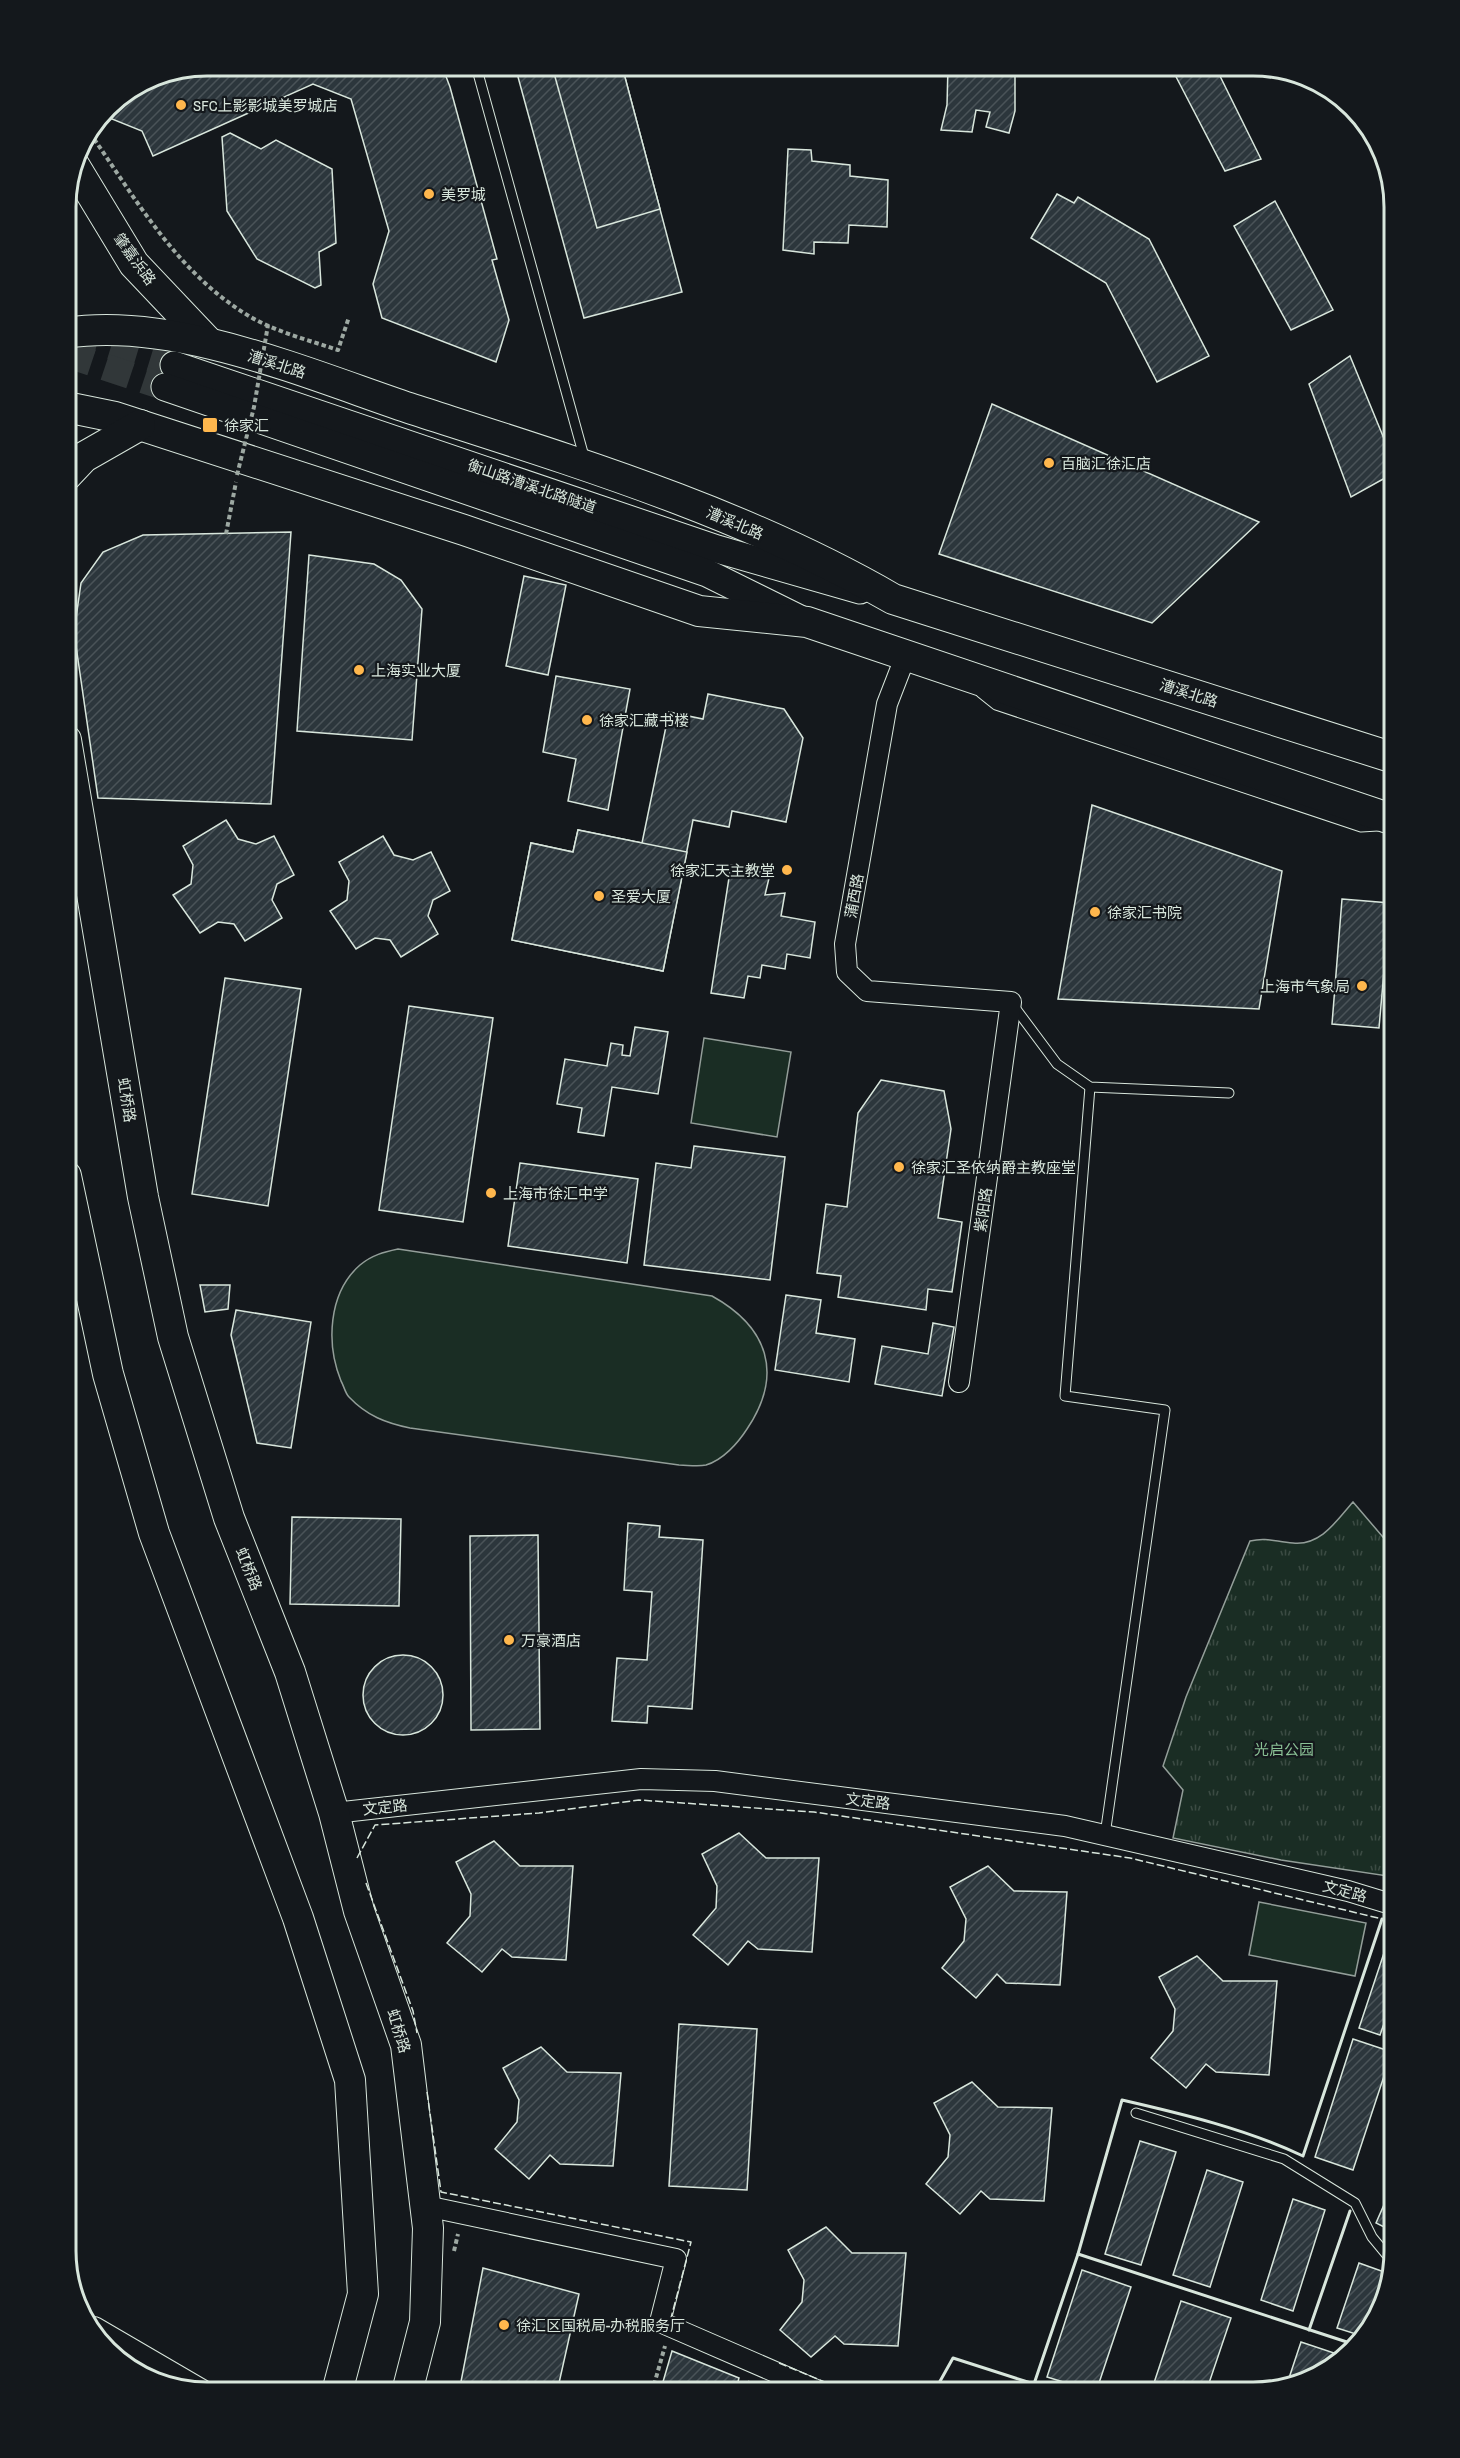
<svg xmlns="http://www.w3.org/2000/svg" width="1460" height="2458" font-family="'Archivo Narrow','Noto Sans SC',sans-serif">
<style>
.grass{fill:url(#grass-tufts);stroke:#939e99;stroke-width:1.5}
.pitch{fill:#1a2d24;stroke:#939e99;stroke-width:1.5}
.building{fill:url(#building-hatch);stroke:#d8e6dc;stroke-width:1.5}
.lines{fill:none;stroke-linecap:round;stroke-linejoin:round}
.secondary-tunnel{stroke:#313739;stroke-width:27;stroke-dasharray:27 14;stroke-linecap:butt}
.service-casing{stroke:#d8e6dc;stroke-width:11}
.minor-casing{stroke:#d8e6dc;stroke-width:22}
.tertiary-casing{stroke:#d8e6dc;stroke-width:26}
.secondary-casing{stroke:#d8e6dc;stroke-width:29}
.primary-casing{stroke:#d8e6dc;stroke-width:32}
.path{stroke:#9da8a2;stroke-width:4;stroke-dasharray:4.5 3;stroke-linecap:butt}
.service{stroke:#14181c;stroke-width:9}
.minor{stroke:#14181c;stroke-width:20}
.tertiary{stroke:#14181c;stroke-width:24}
.secondary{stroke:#14181c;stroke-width:27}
.primary{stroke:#14181c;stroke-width:30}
.path-bridge{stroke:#9da8a2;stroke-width:4;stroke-dasharray:4.5 3;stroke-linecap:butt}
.fence{stroke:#d8e6dc;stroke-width:1.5;stroke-dasharray:8 3;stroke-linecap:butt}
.wall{stroke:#d8e6dc;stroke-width:3}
.poi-dot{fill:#ffb74d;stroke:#14181c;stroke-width:2}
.labels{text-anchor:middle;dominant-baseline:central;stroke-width:4.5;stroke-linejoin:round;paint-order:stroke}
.poi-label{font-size:15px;fill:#d8e6dc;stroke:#14181c;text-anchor:start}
.street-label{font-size:15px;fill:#d8e6dc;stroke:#14181c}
.park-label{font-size:15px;fill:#8ac095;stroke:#14181c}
.rim{fill:none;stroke:#d8e6dc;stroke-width:3}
</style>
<defs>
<pattern id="grass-tufts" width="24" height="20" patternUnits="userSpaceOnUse" patternTransform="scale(1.5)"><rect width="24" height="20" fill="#1a2d24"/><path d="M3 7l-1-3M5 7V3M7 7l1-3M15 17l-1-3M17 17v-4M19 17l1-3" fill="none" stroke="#3b4b43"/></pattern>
<pattern id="building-hatch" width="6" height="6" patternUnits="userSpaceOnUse" patternTransform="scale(1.5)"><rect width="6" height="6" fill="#2c363c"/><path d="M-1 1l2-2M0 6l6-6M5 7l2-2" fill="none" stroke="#4a5358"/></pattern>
</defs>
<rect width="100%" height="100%" fill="#14181c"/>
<path class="grass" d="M1353,1502L1394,1550V1877L1281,1860L1173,1838L1183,1790L1163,1766L1186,1697L1250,1541C1267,1537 1276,1542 1293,1543C1321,1546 1337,1520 1353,1502Z"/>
<g class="pitch">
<polygon points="704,1038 791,1052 777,1137 691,1123"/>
<path d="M398,1249L712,1296C768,1327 784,1374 747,1429C738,1443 723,1460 706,1465C698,1467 687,1465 679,1465L410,1428C386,1423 367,1416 349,1397C345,1393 344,1386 341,1381C326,1344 328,1293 360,1265C372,1255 384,1252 398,1249Z"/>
<polygon points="1259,1902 1366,1923 1355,1976 1249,1955"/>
</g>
<g class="building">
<polygon points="207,66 442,66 450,87 497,259 492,260 509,320 496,362 382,318 373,284 389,231 351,99 313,84 153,156 142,131 102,115 108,107 153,77"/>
<polygon points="515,66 622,66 682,292 584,318"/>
<polygon points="552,66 622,66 660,209 597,228"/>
<polygon points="948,66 1015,66 1015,111 1009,133 986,127 990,112 976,110 972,132 941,130 947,105"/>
<polygon points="1175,66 1215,66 1261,159 1225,171 1172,69"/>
<polygon points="230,133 261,149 276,140 332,169 336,243 319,252 321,285 315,288 257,259 227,211 222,137"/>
<polygon points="788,149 811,150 812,161 850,165 850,176 888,180 887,227 849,225 848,243 814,242 814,254 783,250"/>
<polygon points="1057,194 1074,203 1078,197 1149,239 1209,356 1157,382 1106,283 1031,238"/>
<polygon points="1275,201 1333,310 1291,330 1234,226"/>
<polygon points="1350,356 1394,463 1394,473 1351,497 1309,384"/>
<polygon points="992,404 1259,522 1152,623 939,554"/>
<polygon points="291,532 271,804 98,798 74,632 81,583 103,552 143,535"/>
<polygon points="309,555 374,564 401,580 422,609 412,740 297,731"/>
<polygon points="524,576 566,585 548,675 506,666"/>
<polygon points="556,676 630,689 608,810 568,801 576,759 543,752"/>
<polygon points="708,694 784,709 803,738 786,822 732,811 729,827 693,820 663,971 512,940 531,843 573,852 578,830 642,843 669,712 703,719"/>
<polygon points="1092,805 1282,871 1259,1009 1058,999"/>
<polygon points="226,820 238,839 256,844 274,836 294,875 277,884 272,900 282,918 245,941 234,924 218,922 200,933 173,895 191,884 193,865 183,846"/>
<polygon points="578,830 687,852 663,971 512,940 531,843 573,852"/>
<polygon points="383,836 394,855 413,860 431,852 450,891 433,900 428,916 438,934 401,957 390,940 375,938 356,949 330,911 347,900 349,881 339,862"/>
<polygon points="731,865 770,874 765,895 785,893 781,916 815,922 810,958 787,954 785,969 762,965 760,978 748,976 744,998 711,993"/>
<polygon points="1342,899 1390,903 1379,1028 1332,1024"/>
<polygon points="225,978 301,989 268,1206 192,1194"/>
<polygon points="409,1006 493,1018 463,1222 379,1210"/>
<polygon points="635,1027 668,1032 658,1094 612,1087 604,1136 578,1132 582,1108 557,1104 565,1059 607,1066 611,1043 623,1045 622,1055 630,1056"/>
<polygon points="881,1080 944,1091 951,1129 938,1218 962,1222 952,1292 928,1289 926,1310 838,1297 841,1276 817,1273 826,1204 847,1207 858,1113"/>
<polygon points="694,1146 785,1157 770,1280 644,1265 656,1163 691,1168"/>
<polygon points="520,1163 638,1179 627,1263 508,1246"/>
<polygon points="200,1285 230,1285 228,1309 205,1312"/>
<polygon points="786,1295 821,1300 816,1333 855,1339 849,1382 775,1370"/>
<polygon points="236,1310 311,1322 291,1448 257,1443 231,1335"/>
<polygon points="933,1323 954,1327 942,1396 875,1384 882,1346 928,1354"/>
<polygon points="292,1517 401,1519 399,1606 290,1604"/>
<polygon points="628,1523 660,1526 659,1537 703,1540 692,1709 648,1706 647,1723 612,1721 617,1658 647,1660 652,1592 624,1590"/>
<polygon points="538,1535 540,1729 471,1730 470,1536"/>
<circle cx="403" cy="1695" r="40"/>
<polygon points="739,1833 766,1858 819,1858 812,1952 758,1949 748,1941 728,1965 693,1935 716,1908 717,1886 702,1854"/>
<polygon points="494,1841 520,1866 573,1866 566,1960 512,1957 502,1949 482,1972 447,1943 470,1916 471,1894 456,1862"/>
<polygon points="988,1866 1014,1891 1067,1892 1060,1985 1006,1983 997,1974 976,1998 942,1968 964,1941 966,1919 950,1887"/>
<polygon points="1390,1935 1394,1936 1394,2017 1387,2015 1380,2035 1359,2028"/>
<polygon points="1197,1956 1223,1981 1277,1981 1269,2075 1216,2072 1206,2064 1186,2088 1151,2058 1173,2031 1175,2009 1159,1977"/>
<polygon points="679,2024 757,2029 747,2190 669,2186"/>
<polygon points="1353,2039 1392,2052 1353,2170 1315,2157"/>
<polygon points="541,2047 567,2072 621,2073 613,2166 560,2164 550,2155 529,2179 495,2149 517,2122 519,2100 503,2068"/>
<polygon points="972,2082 998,2107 1052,2108 1044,2201 990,2199 981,2191 960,2214 926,2184 948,2157 950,2135 934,2103"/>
<polygon points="1140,2141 1176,2152 1141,2265 1105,2254"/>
<polygon points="1207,2170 1243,2182 1210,2287 1173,2275"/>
<polygon points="1394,2182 1394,2232 1376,2223"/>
<polygon points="1293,2199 1325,2210 1293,2311 1261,2300"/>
<polygon points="826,2227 852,2253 906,2253 898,2346 844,2344 835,2336 811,2357 780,2330 802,2302 804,2280 788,2250"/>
<polygon points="1359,2263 1387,2273 1370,2329 1362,2336 1337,2328"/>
<polygon points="483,2268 579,2294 557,2392 459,2392"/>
<polygon points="1082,2270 1131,2287 1096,2392 1047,2377"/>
<polygon points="1181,2301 1231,2318 1206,2392 1151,2392"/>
<polygon points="1301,2342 1340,2355 1315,2378 1287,2384"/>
<polygon points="672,2351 739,2378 735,2392 660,2392"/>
</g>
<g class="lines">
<g class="secondary-tunnel">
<polyline points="72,334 174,365"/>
<polyline points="66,354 165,387"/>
</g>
<defs>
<g id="service">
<polyline points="476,66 585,460"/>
<polyline points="981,693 996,705 1361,827 1378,826"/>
<polyline points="1013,1005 1057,1064 1090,1087 1229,1093"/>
<polyline points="1090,1087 1065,1396 1165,1410 1105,1835"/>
<polyline points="1136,2113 1284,2159 1355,2203 1372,2237 1386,2254 1392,2256"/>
</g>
<g id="minor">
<polyline points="906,655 887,704 845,944 847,972 867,991 1011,1002 959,1382"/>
<polyline points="334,1813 641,1779 715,1781 1065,1826 1348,1891 1394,1905"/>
<polyline points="426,2206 676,2259 660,2322 821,2392"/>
</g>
<polyline id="tertiary" points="94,2329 202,2392"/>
<g id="secondary">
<polyline points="174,365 717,549 860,590"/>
<polyline points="165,387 707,573 800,619"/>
</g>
<g id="primary">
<polyline points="74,165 134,264 208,342"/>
<path d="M66,333C173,316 308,374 409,408C573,461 743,512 893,599L1394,758"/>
<polyline points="66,407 115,417 464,530 699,611 807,622 1394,820"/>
<polyline points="66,476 84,457 140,425"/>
<polyline points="66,740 143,1197 173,1337 229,1518 290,1672 334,1813 359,1911 406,2045 428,2228 425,2322 407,2392"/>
<polyline points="66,1176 108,1374 154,1533 298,1918 350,2080 363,2294 337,2392"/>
</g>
</defs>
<use href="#service" class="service-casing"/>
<use href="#minor" class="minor-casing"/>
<use href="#tertiary" class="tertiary-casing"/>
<use href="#secondary" class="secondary-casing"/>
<use href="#primary" class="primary-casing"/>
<g class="path">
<path d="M90,133C137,201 181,279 256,320C281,333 311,341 338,350L349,317"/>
<polyline points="226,534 236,482"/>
<polyline points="454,2251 458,2234"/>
<polyline points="652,2392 665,2346"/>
<polyline points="747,2392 750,2381"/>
</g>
<use href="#service" class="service"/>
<use href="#minor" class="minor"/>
<use href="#tertiary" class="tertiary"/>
<use href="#secondary" class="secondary"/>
<use href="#primary" class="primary"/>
<polyline class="path-bridge" points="237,475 254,407 268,325"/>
<g class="fence">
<polyline points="357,1858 375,1825 539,1813 639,1800 814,1812 1130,1858 1382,1919"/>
<polyline points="366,1883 413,2011 417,2033"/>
<polyline points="427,2092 441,2192 691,2242 671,2318"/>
<polyline points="779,2363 849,2392"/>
</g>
<g class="wall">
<polyline points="1078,2254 1353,2344"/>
<polyline points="643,2322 657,2327"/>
<polyline points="1309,2330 1350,2211"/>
<polyline points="1034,2384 1056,2392"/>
<path d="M934,2392L953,2358L1034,2384L1078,2254L1122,2100C1183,2114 1246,2129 1303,2156L1382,1919"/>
</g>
</g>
<g class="poi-dot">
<circle cx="181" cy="105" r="6"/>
<circle cx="429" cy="194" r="6"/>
<rect x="202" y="417" width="16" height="16" rx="3"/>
<circle cx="1049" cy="463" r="6"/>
<circle cx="359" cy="670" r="6"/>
<circle cx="587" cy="720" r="6"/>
<circle cx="787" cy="870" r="6"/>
<circle cx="599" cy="896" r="6"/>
<circle cx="1095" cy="912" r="6"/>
<circle cx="1362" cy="986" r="6"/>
<circle cx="899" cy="1167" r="6"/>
<circle cx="491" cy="1193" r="6"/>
<circle cx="509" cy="1640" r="6"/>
<circle cx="504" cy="2325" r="6"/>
</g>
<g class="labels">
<g class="poi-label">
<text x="193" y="105">SFC上影影城美罗城店</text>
<text x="441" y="194">美罗城</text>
<text x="224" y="425">徐家汇</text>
<text x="1061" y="463">百脑汇徐汇店</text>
<text x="371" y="670">上海实业大厦</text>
<text x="599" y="720">徐家汇藏书楼</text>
<text x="775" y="870" text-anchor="end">徐家汇天主教堂</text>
<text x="611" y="896">圣爱大厦</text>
<text x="1107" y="912">徐家汇书院</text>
<text x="1350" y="986" text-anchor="end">上海市气象局</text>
<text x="911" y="1167">徐家汇圣依纳爵主教座堂</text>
<text x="503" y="1193">上海市徐汇中学</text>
<text x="521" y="1640">万豪酒店</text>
<text x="516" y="2325">徐汇区国税局-办税服务厅</text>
</g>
<g class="street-label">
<text transform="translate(135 259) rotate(54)">肇嘉浜路</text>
<text transform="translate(277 364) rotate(18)">漕溪北路</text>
<text transform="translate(532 486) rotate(19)">衡山路漕溪北路隧道</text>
<text transform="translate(735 523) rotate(23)">漕溪北路</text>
<text transform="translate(1189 693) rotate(18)">漕溪北路</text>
<text transform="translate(854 896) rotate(-80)">蒲西路</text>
<text transform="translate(127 1100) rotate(81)">虹桥路</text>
<text transform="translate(983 1210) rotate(-82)">紫阳路</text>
<text transform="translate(249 1569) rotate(68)">虹桥路</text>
<text transform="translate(868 1801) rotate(7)">文定路</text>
<text transform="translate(385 1807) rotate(-6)">文定路</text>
<text transform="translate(1345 1891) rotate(15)">文定路</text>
<text transform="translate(399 2031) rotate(73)">虹桥路</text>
</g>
<g class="park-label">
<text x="1284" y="1749">光启公园</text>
</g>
</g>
<path d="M0 0H1460V2458H0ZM207 76H1253A131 131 0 0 1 1384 207V2251A131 131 0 0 1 1253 2382H207A131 131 0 0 1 76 2251V207A131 131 0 0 1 207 76Z" fill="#14181c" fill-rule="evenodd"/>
<path class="rim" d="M207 76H1253A131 131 0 0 1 1384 207V2251A131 131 0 0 1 1253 2382H207A131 131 0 0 1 76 2251V207A131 131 0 0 1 207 76Z"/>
</svg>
